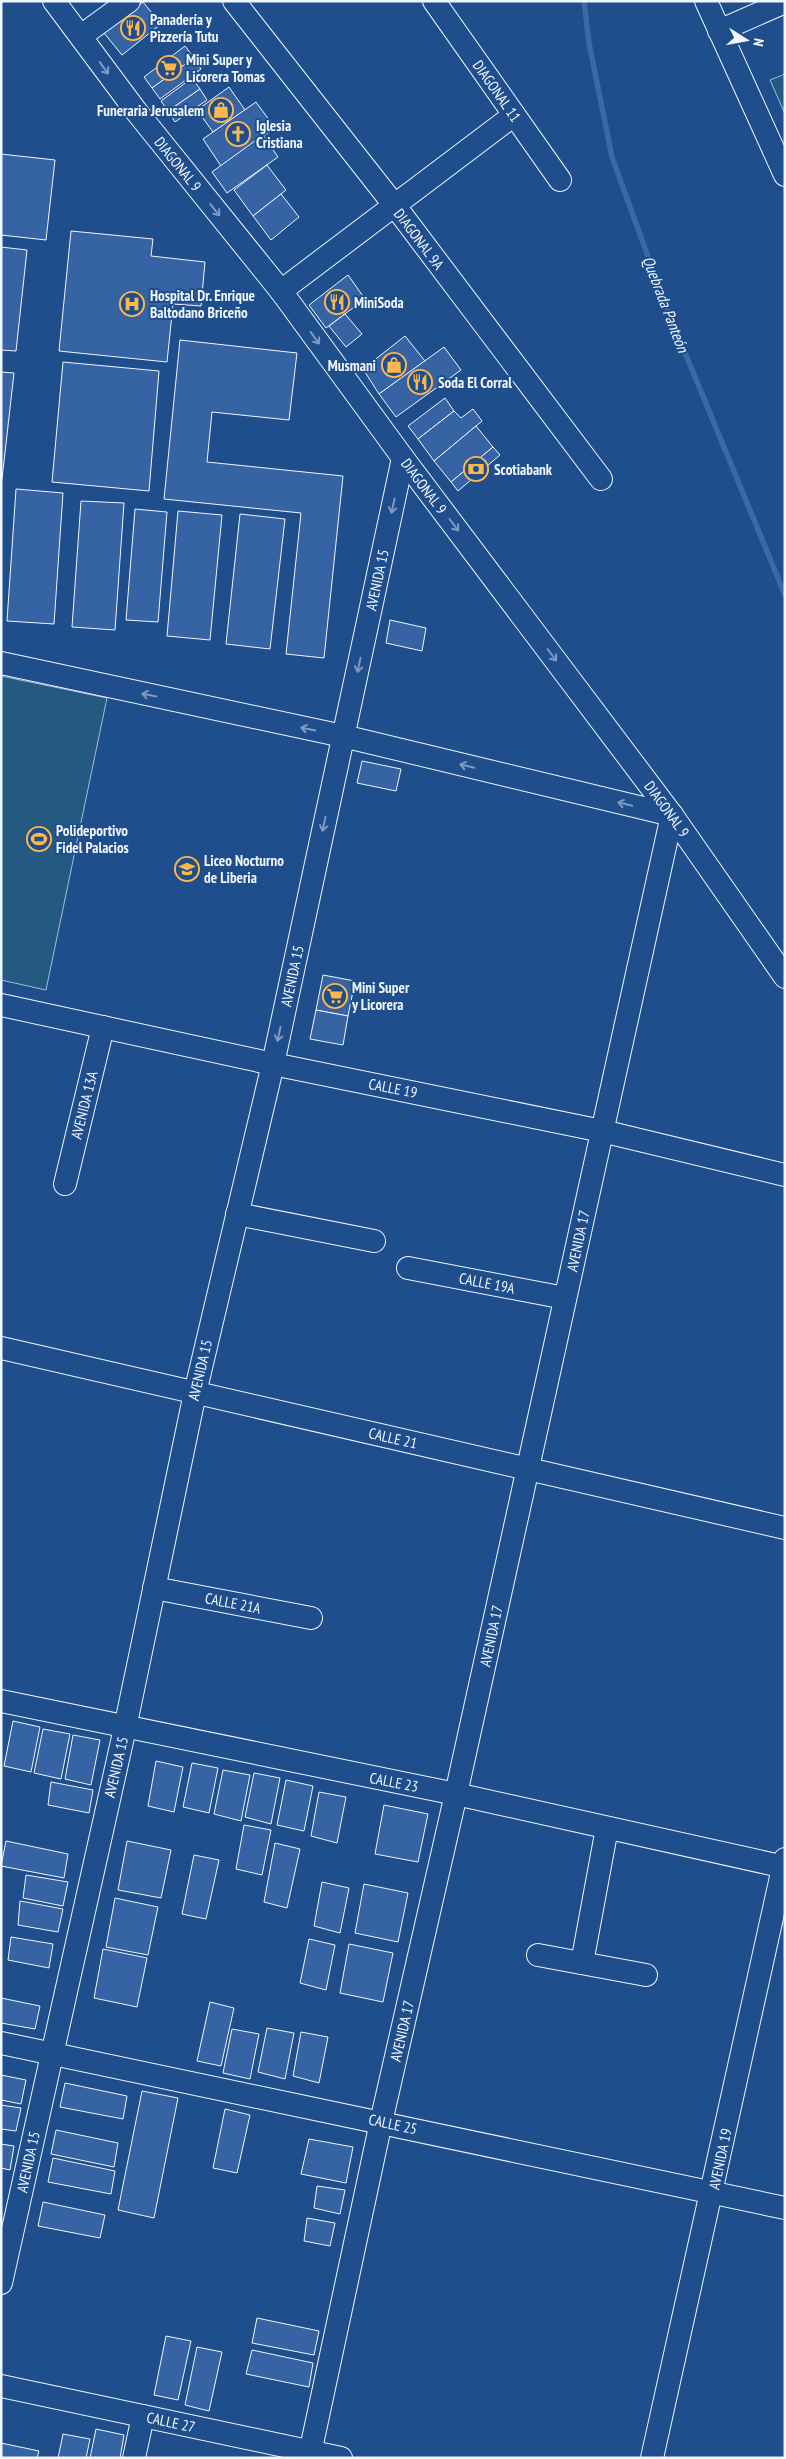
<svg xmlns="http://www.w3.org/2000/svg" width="786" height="2459" font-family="'PT Sans Narrow',sans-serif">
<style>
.green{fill:#245a82;stroke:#a8bbd7}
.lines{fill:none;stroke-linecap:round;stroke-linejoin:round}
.stream{stroke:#3b69a3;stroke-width:5.5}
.building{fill:#3563a3;stroke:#f2f6ff}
.minor-casing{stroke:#f2f6ff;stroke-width:24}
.minor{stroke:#1f4e8c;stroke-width:22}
.oneway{stroke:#7e9ac0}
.labels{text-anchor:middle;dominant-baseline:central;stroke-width:4;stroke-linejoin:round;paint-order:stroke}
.poi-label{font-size:15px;font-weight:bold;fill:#f2f6ff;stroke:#1f4e8c;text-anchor:start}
.street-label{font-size:15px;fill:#f2f6ff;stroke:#1f4e8c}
.water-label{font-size:16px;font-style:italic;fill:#f2f6ff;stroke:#1f4e8c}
</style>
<rect width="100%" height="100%" fill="#1f4e8c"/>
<g class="green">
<polygon points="785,74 785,114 770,80"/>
<polygon points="1,676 107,698 46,990 1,980"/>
</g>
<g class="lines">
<polyline class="stream" points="584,1 589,43 612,157 667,309 785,595"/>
</g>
<g class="building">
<polygon points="143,2 161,24 122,55 104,33"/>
<polygon points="185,46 194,58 152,88 144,77"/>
<polygon points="194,58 201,69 160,99 152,88"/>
<polygon points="192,78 200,89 168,111 161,101"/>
<polygon points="229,87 245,110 213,132 197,110"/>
<polygon points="200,89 207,100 175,122 168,111"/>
<polygon points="256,102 275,128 221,166 203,139"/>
<polygon points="263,135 278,157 227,193 212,172"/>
<polygon points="1,154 55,160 46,240 1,235"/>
<polygon points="267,165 286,190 253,216 234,190"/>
<polygon points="281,194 299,217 271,240 253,216"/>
<polygon points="71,231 153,239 151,256 205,262 201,306 173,304 167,362 59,351"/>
<polygon points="1,247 27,250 16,351 1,350"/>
<polygon points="348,275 365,299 326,328 309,305"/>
<polygon points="345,314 362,334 346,347 329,326"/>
<polygon points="405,336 425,361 379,394 363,369"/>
<polygon points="180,340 297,353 289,420 212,412 207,462 343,476 324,658 286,654 301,513 164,499"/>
<polygon points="444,347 461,370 396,417 379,394"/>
<polygon points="63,362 159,371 149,491 52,482"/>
<polygon points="1,372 14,373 2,479 1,479"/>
<polygon points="445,398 454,411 418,439 408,426"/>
<polygon points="473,409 482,421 434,461 418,439 454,411 461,418"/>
<polygon points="476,426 493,447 451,482 434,461"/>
<polygon points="493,447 500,455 458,491 451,482"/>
<polygon points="16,489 63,493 54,624 7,621"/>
<polygon points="81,501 124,503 115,630 72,627"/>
<polygon points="135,509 167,512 158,622 126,620"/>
<polygon points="178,511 222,515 210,640 167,636"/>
<polygon points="240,514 285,519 270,649 226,644"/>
<polygon points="390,620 426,628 422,651 386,643"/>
<polygon points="362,761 401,769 396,791 357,783"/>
<polygon points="323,975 355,981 348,1016 316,1010"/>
<polygon points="316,1010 348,1016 343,1045 310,1039"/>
<polygon points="13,1721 40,1727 31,1772 4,1766"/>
<polygon points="43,1729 70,1734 61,1779 34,1773"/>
<polygon points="73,1735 100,1740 91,1785 65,1779"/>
<polygon points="156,1761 183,1767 174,1812 148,1806"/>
<polygon points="192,1763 218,1768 209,1813 183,1807"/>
<polygon points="223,1770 250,1775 241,1821 214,1814"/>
<polygon points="254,1773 280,1778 271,1824 245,1817"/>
<polygon points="286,1780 313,1786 304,1831 277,1825"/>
<polygon points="51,1782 93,1790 89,1813 48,1805"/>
<polygon points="319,1792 346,1797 337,1843 311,1836"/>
<polygon points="384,1805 428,1814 418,1862 375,1854"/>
<polygon points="244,1825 271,1830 262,1875 236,1869"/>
<polygon points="6,1841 68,1854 64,1878 1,1866"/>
<polygon points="127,1841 171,1850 161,1898 118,1890"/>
<polygon points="275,1843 300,1849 287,1908 264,1902"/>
<polygon points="194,1855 219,1860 206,1919 182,1914"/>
<polygon points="26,1875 68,1882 63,1906 23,1898"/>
<polygon points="322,1882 349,1888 340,1933 314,1926"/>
<polygon points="364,1884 408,1893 398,1942 355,1933"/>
<polygon points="115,1898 158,1907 148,1955 106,1947"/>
<polygon points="20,1901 63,1909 58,1932 18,1925"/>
<polygon points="11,1937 53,1944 49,1968 8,1960"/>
<polygon points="309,1939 335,1945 326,1990 300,1983"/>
<polygon points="349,1944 393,1953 383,2002 340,1993"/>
<polygon points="103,1949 147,1958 137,2007 94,1998"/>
<polygon points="1,1998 40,2006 35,2029 1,2023"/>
<polygon points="210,2002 234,2008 221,2066 197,2061"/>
<polygon points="267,2028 294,2033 285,2079 258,2072"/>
<polygon points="232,2029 259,2034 250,2079 223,2073"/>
<polygon points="301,2032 328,2037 319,2083 293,2076"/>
<polygon points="1,2075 26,2080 21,2104 1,2100"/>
<polygon points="65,2083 127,2096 123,2119 60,2107"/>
<polygon points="142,2091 178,2098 154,2218 118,2210"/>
<polygon points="1,2105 21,2108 16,2131 1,2129"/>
<polygon points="225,2109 250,2115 237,2173 213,2168"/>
<polygon points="56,2130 118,2143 114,2167 51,2154"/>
<polygon points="309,2139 353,2147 346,2183 301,2174"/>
<polygon points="1,2144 14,2146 10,2170 1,2168"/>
<polygon points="53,2158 115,2171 111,2194 48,2182"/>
<polygon points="317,2186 345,2190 340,2214 314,2208"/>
<polygon points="43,2202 105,2215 100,2238 38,2226"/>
<polygon points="307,2218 335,2223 330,2246 304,2241"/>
<polygon points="257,2318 319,2331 314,2355 252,2343"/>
<polygon points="166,2336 191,2341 178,2400 154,2395"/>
<polygon points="197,2347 222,2352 209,2411 185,2405"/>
<polygon points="252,2350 313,2363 309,2387 246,2374"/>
<polygon points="96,2429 124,2435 120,2458 90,2458"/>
<polygon points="63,2434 90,2439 86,2458 58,2458"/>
<polygon points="1,2443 39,2451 37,2458 1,2458"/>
</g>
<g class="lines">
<defs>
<g id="minor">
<polyline points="54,1 136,111 281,291 403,458 672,815 785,977"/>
<polyline points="234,1 395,206 601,479"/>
<polyline points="434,1 560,180"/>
<polyline points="706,1 785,175"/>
<polyline points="719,31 785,2"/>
<polyline points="81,36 129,1"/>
<polyline points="281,291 514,115"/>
<polyline points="1,663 343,736 672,815"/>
<polyline points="1,1005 273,1064 602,1131 785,1175"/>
<polyline points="65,1184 103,1027"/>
<polyline points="237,1214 374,1241"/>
<polyline points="408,1268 565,1298"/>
<polyline points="1,1348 785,1528"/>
<polyline points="154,1588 311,1618"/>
<polyline points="1,1701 456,1794 785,1867"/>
<polyline points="538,1955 646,1975"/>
<polyline points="582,1963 607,1828"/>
<polyline points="1,2043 785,2208"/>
<polyline points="1,2283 125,1728 195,1393 273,1064 403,458"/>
<polyline points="1,2386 341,2458"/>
<polyline points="134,2458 143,2416"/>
<polyline points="309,2458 381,2122 456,1794 672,815"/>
<polyline points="652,2458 785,1859"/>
</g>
</defs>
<use href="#minor" class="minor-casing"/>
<use href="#minor" class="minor"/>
</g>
<defs><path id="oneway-shaft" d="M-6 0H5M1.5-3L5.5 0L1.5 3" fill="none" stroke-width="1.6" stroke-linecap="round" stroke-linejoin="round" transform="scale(1.25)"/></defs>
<g class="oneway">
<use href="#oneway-shaft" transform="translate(104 68) rotate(54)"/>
<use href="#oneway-shaft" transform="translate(215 210) rotate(51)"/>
<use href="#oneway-shaft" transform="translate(315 338) rotate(54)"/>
<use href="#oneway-shaft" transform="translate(393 506) rotate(102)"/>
<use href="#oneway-shaft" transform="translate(454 525) rotate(53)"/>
<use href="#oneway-shaft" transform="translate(552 655) rotate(53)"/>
<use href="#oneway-shaft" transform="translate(359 665) rotate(102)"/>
<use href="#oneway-shaft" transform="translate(149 695) rotate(-168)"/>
<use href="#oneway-shaft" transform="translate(308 729) rotate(-168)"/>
<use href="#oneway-shaft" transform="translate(467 766) rotate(-167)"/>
<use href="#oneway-shaft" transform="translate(625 804) rotate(-167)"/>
<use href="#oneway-shaft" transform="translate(324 824) rotate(102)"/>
<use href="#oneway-shaft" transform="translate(279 1034) rotate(102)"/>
</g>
<defs>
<symbol id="restaurant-ring" viewBox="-11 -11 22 22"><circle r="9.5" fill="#1f4e8c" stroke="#ffb74d" stroke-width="1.5"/><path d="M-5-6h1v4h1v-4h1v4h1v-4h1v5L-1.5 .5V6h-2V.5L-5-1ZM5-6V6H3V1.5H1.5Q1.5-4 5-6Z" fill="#ffb74d"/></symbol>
<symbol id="supermarket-ring" viewBox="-11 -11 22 22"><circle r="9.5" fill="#1f4e8c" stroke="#ffb74d" stroke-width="1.5"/><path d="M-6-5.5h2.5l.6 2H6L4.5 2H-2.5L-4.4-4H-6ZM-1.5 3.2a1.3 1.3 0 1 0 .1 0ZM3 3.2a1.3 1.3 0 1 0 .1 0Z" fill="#ffb74d"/></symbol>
<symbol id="shop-ring" viewBox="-11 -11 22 22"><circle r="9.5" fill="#1f4e8c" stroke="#ffb74d" stroke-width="1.5"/><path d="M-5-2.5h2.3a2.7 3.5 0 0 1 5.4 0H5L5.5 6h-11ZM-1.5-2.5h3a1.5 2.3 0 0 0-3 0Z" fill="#ffb74d"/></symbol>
<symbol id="church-ring" viewBox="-11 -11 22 22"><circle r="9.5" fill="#1f4e8c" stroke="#ffb74d" stroke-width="1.5"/><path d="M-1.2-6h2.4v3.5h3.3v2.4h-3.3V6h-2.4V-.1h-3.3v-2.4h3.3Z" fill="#ffb74d"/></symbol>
<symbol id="hospital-ring" viewBox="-11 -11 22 22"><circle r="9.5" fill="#1f4e8c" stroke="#ffb74d" stroke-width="1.5"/><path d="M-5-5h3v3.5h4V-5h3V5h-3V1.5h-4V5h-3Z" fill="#ffb74d"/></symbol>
<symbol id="bank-ring" viewBox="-11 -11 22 22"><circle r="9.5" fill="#1f4e8c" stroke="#ffb74d" stroke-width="1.5"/><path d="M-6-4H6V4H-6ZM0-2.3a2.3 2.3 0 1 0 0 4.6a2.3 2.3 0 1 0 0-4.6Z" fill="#ffb74d"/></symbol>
<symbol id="stadium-ring" viewBox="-11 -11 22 22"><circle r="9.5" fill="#1f4e8c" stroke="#ffb74d" stroke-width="1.5"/><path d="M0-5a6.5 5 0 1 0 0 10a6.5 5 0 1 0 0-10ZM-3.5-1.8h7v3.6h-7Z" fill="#ffb74d"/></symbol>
<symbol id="school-ring" viewBox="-11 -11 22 22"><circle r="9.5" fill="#1f4e8c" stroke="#ffb74d" stroke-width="1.5"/><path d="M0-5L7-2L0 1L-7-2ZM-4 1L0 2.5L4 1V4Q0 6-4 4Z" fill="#ffb74d"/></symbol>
</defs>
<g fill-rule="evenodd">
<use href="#restaurant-ring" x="119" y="14" width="28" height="28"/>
<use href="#supermarket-ring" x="155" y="54" width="28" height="28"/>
<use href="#shop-ring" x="207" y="96" width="28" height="28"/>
<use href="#church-ring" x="224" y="120" width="28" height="28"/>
<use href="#restaurant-ring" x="323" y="288" width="28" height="28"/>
<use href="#hospital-ring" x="118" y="290" width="28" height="28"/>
<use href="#shop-ring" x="380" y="351" width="28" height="28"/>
<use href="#restaurant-ring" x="406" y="368" width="28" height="28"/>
<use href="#bank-ring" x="462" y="455" width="28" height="28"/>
<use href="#stadium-ring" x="25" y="825" width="28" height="28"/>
<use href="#school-ring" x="173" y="855" width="28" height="28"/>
<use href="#supermarket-ring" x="321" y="982" width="28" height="28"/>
</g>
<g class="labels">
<g class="poi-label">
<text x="150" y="19">Panadería y<tspan x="150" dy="17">Pizzería Tutu</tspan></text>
<text x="186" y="59">Mini Super y<tspan x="186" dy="17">Licorera Tomas</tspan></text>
<text x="204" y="110" text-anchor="end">Funeraria Jerusalem</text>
<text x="256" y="125">Iglesia<tspan x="256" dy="17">Cristiana</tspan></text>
<text x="150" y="295">Hospital Dr. Enrique<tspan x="150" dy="17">Baltodano Briceño</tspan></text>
<text x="354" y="302">MiniSoda</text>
<text x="376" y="365" text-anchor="end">Musmani</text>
<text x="438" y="382">Soda El Corral</text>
<text x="494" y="469">Scotiabank</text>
<text x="56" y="830">Polideportivo<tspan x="56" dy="17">Fidel Palacios</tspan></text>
<text x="204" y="860">Liceo Nocturno<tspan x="204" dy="17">de Liberia</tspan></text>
<text x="352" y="987">Mini Super<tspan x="352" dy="17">y Licorera</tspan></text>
</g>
<g class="street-label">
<text transform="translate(497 91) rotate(55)">DIAGONAL 11</text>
<text transform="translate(178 164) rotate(51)">DIAGONAL 9</text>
<text transform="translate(419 239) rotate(53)">DIAGONAL 9A</text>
<text transform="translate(424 486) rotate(53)">DIAGONAL 9</text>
<text transform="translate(377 580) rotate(-78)">AVENIDA 15</text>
<text transform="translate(667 809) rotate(54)">DIAGONAL 9</text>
<text transform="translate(292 976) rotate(-78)">AVENIDA 15</text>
<text transform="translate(393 1088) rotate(11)">CALLE 19</text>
<text transform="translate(84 1105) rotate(-76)">AVENIDA 13A</text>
<text transform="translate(578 1241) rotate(-78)">AVENIDA 17</text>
<text transform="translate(487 1283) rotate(11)">CALLE 19A</text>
<text transform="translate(200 1370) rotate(-77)">AVENIDA 15</text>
<text transform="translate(393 1438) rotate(13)">CALLE 21</text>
<text transform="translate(233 1603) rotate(11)">CALLE 21A</text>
<text transform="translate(491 1636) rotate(-78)">AVENIDA 17</text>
<text transform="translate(116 1767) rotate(-77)">AVENIDA 15</text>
<text transform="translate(394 1782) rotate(11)">CALLE 23</text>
<text transform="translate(402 2031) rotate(-77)">AVENIDA 17</text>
<text transform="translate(393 2124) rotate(12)">CALLE 25</text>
<text transform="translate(720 2159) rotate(-78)">AVENIDA 19</text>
<text transform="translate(28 2162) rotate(-78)">AVENIDA 15</text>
<text transform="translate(171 2422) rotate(12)">CALLE 27</text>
</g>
<g class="water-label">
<text transform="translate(666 304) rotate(69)">Quebrada Panteón</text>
</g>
</g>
<rect width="786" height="2459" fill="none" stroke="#f2f6ff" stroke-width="5"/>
<g transform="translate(746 40) rotate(101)" stroke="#1f4e8c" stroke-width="4" paint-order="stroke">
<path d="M0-4L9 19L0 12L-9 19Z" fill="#f2f6ff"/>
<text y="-8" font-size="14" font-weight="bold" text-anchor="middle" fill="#f2f6ff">N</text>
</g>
</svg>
